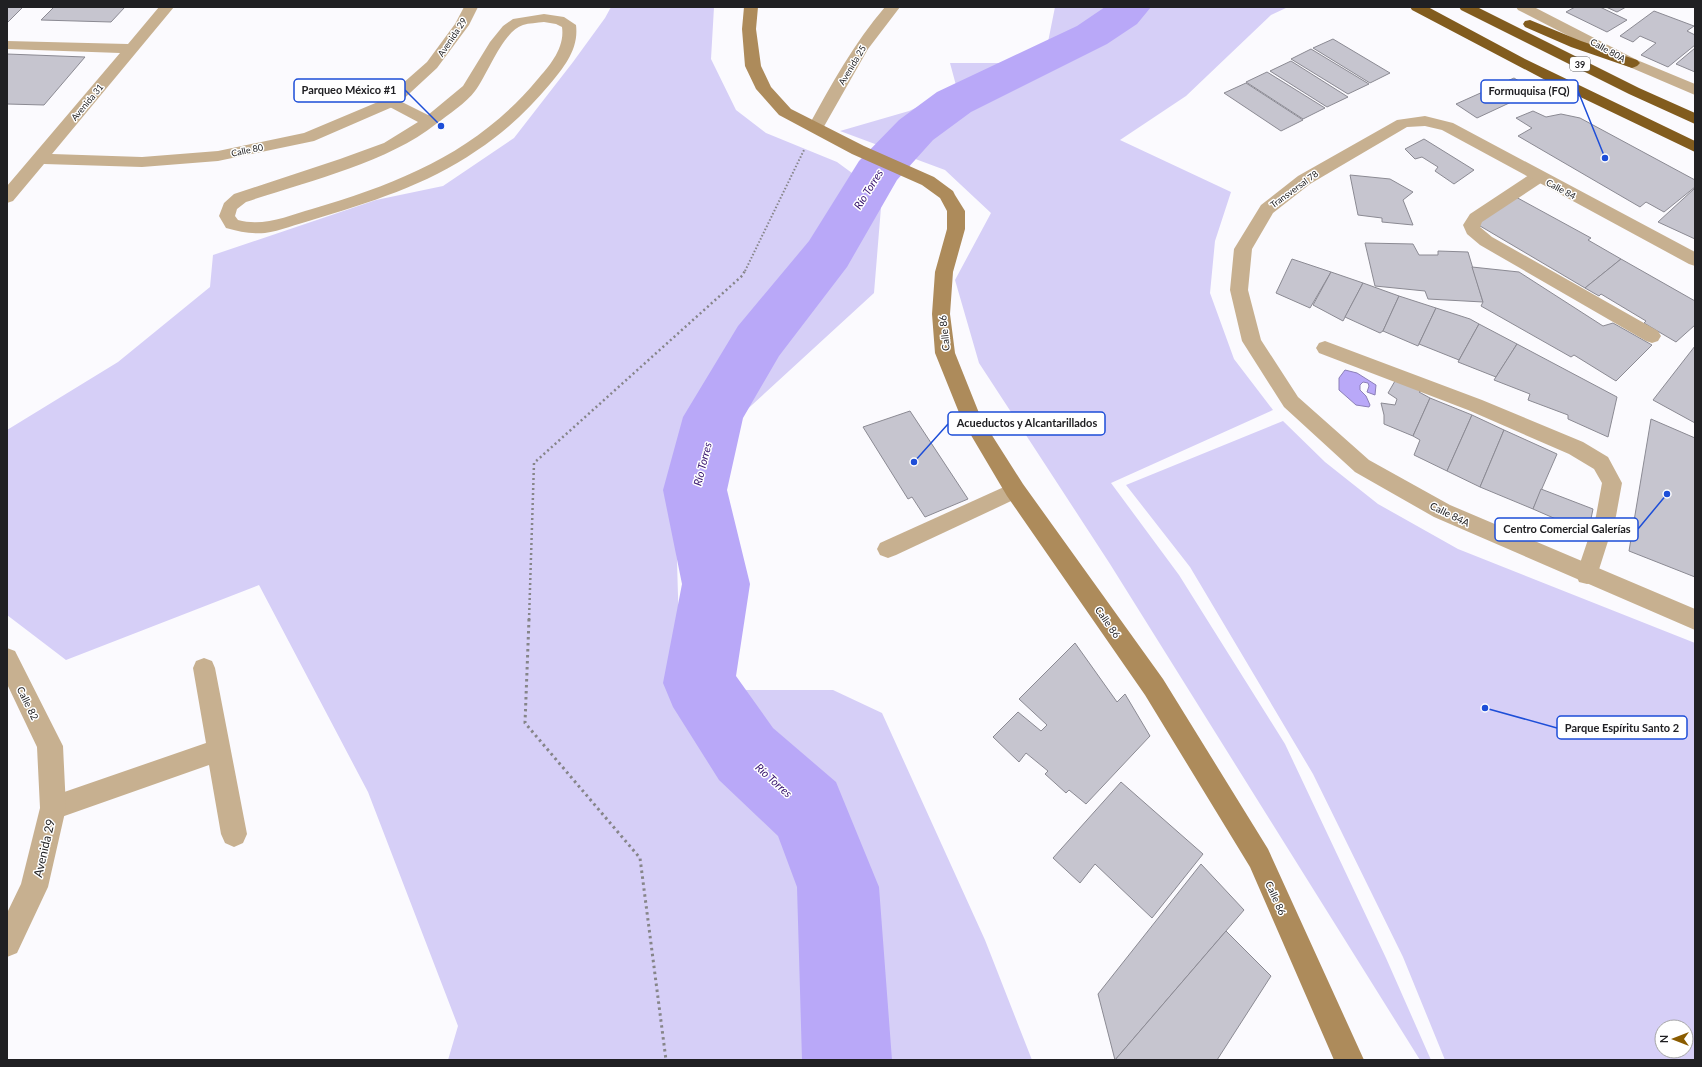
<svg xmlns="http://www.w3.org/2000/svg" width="1702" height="1067" font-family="Lato,sans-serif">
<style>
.green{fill:#d6cff7;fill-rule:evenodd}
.water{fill:#b9a8f8;stroke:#8b7fb8}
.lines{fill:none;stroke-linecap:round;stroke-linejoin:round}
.river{fill:#b9a8f8;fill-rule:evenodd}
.building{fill:#c6c5cf;stroke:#8b8a93}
.path-far2{stroke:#868589;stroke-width:2;stroke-dasharray:1.5 2;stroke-linecap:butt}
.path-far1{stroke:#868589;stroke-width:2.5;stroke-dasharray:2 3;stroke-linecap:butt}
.path{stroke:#868589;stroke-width:3;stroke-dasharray:2.5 3.5;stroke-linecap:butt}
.lane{fill:#c7b090;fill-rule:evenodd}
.street{fill:#c7b090;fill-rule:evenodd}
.secondary{fill:#ad8b5b;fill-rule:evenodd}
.highway{fill:#825c1e;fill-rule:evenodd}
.labels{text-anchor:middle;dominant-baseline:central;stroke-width:3;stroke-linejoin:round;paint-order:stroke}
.far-street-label{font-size:9px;fill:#202023;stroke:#fff}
.shield{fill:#fff;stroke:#636365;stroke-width:1}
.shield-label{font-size:9px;font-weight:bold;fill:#202023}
.street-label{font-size:10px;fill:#202023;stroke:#fff}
.water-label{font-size:11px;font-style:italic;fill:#34106c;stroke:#fff}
.near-street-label{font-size:12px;fill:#202023;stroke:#fff}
.leader{fill:none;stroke:#1d4ed8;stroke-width:1.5}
.callout-dot{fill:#1d4ed8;stroke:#fff;stroke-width:1.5}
.callout{fill:#fff;stroke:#1d4ed8;stroke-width:1.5}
.callout-label{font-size:11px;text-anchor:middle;font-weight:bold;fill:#202023}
</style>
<rect width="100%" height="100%" fill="#fbfafe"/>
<g class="green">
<polygon points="611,7 714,7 711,59 736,110 766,133 837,162 882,195 874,293 741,415 675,491 679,631 730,690 833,690 882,713 985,940 1032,1060 448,1060 458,1026 368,792 259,585 66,660 7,615 7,430 118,362 210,287 213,255 376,200 443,186 514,138 573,62 605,18"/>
<polygon points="1055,7 1288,7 1271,15 1186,96 1120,140 1231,192 1215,241 1210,293 1234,359 1273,410 1111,483 1179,575 1285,744 1386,958 1431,1060 1420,1060 1110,564 979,363 955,280 991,213 945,170 840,131 909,111 957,89 950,63 1008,63 1048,42"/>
<path d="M1283,421L1325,462L1378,504L1458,549L1695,643V1060H1445L1403,957L1313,774L1190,567L1126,485ZM1662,1027H1686V1051H1662Z"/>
</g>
<polygon class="water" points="1345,370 1357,373 1376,385 1375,395 1367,392 1369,386 1368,383 1363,382 1360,385 1360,390 1366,396 1370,405 1369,407 1356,405 1339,390 1339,378"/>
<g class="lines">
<polygon class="river" points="1105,7 1151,7 1137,24 1107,44 971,112 933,140 897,180 847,267 779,356 743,418 727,490 750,584 736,676 773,728 836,782 879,887 892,1060 802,1060 797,887 778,836 719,780 673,707 663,683 682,584 663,490 683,417 738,326 809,241 859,161 899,120 937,92 1077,26"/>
</g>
<g class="building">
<polygon points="7,7 23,7 7,23"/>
<polygon points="54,7 125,7 111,22 41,20"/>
<polygon points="1575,7 1600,7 1627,20 1607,32 1566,12"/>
<polygon points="1606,7 1626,7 1617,12"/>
<polygon points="1654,11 1694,26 1687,31 1695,35 1695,45 1668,67 1641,55 1656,43 1640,36 1633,42 1620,36"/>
<polygon points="1333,39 1390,73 1370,83 1313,48"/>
<polygon points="1695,48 1695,72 1676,64"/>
<polygon points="1311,49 1369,84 1348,94 1291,59"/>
<polygon points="7,54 85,57 44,105 7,104"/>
<polygon points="1291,61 1348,97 1327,107 1270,71"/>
<polygon points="1267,72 1325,108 1303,119 1246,82"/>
<polygon points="1514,78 1535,91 1477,118 1456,104"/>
<polygon points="1246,83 1303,120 1281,131 1224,93"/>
<polygon points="1533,111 1546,117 1561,114 1580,118 1695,180 1695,187 1664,212 1646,202 1640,207 1518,136 1532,128 1516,118"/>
<polygon points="1424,139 1474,170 1454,184 1435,171 1438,167 1422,157 1415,159 1405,149"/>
<polygon points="1350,175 1390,179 1413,192 1403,200 1413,225 1382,222 1382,218 1358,215"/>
<polygon points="1695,188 1695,239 1658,222"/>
<polygon points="1514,196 1591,238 1588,240 1621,259 1585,288 1475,223"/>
<polygon points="1365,243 1413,244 1419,255 1438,255 1438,251 1468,252 1483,302 1428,299 1425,291 1375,286"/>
<polygon points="1292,259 1331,272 1310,308 1276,293"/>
<polygon points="1621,259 1695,301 1695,325 1676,342 1644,323 1646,321 1601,294 1599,296 1585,288"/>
<polygon points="1472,267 1519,272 1603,326 1613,323 1652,345 1616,381 1574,355 1571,357 1481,306 1483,302"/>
<polygon points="1331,272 1363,283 1343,321 1313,305"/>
<polygon points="1363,283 1399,296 1383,331 1380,333 1345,317"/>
<polygon points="1399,296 1436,308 1418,346 1383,331"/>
<polygon points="1436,308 1470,319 1479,324 1459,360 1419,344"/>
<polygon points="1479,324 1517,344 1496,377 1458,362"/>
<polygon points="1517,344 1617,397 1608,437 1568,419 1568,415 1528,400 1530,394 1494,380"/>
<polygon points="1695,346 1695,423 1653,400"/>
<polygon points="1395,381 1422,390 1419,392 1430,398 1413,436 1384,424 1384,415 1381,403 1395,405 1397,399 1388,393"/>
<polygon points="1430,398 1472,415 1447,471 1414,455 1420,440 1413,436"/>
<polygon points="910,411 968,499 925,517 912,497 908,499 863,427"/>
<polygon points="1472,415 1504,430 1480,487 1447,471"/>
<polygon points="1651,419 1695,438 1695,577 1629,551"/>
<polygon points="1504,430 1557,454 1533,509 1480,487"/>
<polygon points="1541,489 1593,509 1588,533 1533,509"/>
<polygon points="1075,643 1117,702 1125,694 1150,736 1086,804 1069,790 1066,793 1045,774 1048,771 1026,753 1019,762 993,737 1018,712 1041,731 1047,725 1019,699"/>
<polygon points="1121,782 1203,854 1152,918 1095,864 1080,883 1053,858"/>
<polygon points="1201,864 1244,910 1115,1060 1098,994"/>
<polygon points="1226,931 1271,976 1217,1060 1115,1060"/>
</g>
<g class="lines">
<polyline class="path-far2" points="745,271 804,150"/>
<polyline class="path-far1" points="529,620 534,463 743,275 745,270"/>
<polyline class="path" points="529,619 525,723 640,858 666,1060"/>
<g class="lane">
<path d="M544,14L564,17L576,25C579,49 564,67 550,84C528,110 505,132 476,151C427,185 368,203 312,220C297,224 280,231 265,233C251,234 240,232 226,228L219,216L224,203L234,194L340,159L384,143L418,122L386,105L384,102L386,99H396L428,115L463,86L490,42L503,26L513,19ZM544,22L556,24L562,27C565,48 550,65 537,80C477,152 400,183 312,209C288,216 263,227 238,220L235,216L237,209L246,202C305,182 387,163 436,124C448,115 467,102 475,91C488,74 502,32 523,25C529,23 537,23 544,22Z"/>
<polygon points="1538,172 1544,173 1546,177 1544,181 1482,222 1480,227 1492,237 1658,331 1661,336 1658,341 1652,343 1646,341 1480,245 1467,234 1463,225 1470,214 1532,173"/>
<polygon points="1325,341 1482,400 1583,442 1608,457 1622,483 1616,516 1595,582 1587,584 1579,582 1576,575 1596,516 1602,483 1594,469 1569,454 1468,410 1319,353 1316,348 1319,343"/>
<polygon points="1015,482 1022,484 1025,490 1022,496 896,555 888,558 880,555 877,549 880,543"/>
<polygon points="204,658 212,661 215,668 247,834 243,843 234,847 225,843 221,834 209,765 53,820 44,817 41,808 44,799 206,743 193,668 196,661"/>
</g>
<g class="street">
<polygon points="159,7 174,7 52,154 142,157 218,151 304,133 385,99 427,62 455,24 464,7 478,7 469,25 437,68 397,105 314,141 218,161 142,167 44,164 13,201 7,203 7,186 120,53 7,49 7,41 128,44"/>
<path d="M885,7H900L868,49L822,130L816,132L810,130L808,127C831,85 854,43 885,7Z"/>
<polygon points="1516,7 1534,7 1637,60 1695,84 1695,95 1627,66 1518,10"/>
<polygon points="1425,116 1453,123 1695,252 1695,266 1689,264 1442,130 1425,126 1407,127 1310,184 1273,213 1252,249 1248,290 1261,340 1298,397 1369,460 1450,505 1695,609 1695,630 1434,517 1355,472 1284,407 1242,341 1230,290 1234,249 1261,205 1298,176 1397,120"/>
<polygon points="7,648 15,651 63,746 66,808 48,887 17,953 7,957 7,913 21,884 40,808 37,747 7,684"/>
</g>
<polygon class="secondary" points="744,7 758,7 756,29 761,66 771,87 791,109 864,146 934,177 953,191 955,195 965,211 965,229 953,272 950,314 955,353 981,418 1023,484 1163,679 1268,849 1364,1060 1334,1060 1250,867 1145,695 1007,496 962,420 935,353 932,314 935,272 947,229 947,211 940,198 922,185 852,154 779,115 756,89 745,66 742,29"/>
<g class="highway">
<polygon points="1410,7 1428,7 1525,59 1695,141 1695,152 1549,82 1412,10"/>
<polygon points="1459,7 1477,7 1639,88 1695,113 1695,124 1629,94 1461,10"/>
<polygon points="1530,20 1581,41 1637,60 1640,63 1637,66 1632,68 1571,47 1525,27 1523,24 1525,21"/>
</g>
</g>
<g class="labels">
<g class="far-street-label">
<text transform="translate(452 37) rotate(-56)">Avenida 29</text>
<text transform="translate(1608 50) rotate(29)">Calle 80A</text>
<text transform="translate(852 65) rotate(-59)">Avenida 25</text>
<text transform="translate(87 102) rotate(-50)">Avenida 31</text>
<text transform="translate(247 150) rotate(-12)">Calle 80</text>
<text transform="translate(1294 189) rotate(-36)">Transversal 78</text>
<text transform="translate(1561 189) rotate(28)">Calle 84</text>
</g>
<rect class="shield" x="1570" y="57" width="20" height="14" rx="3"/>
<g class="shield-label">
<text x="1580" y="64">39</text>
</g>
<g class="street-label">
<text transform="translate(944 333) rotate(-96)">Calle 86</text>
<text transform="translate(1450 514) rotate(26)">Calle 84A</text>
<text transform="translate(1108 622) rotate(55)">Calle 86</text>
<text transform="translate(28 703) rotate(64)">Calle 82</text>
<text transform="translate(1276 898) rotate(66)">Calle 86</text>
</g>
<g class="water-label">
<text transform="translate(868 189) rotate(-58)">Río Torres</text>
<text transform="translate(702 464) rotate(-76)">Río Torres</text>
<text transform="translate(774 780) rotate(42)">Río Torres</text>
</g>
<g class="near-street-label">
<text transform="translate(44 848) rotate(-77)">Avenida 29</text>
</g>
</g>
<path class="leader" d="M441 126L405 90M1605 158L1578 91M914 462L948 424M1667 494L1638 529M1485 708L1557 728"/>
<g class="callout-dot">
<circle cx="441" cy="126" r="4"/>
<circle cx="1605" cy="158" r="4"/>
<circle cx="914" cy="462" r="4"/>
<circle cx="1667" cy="494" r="4"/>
<circle cx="1485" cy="708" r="4"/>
</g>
<g class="callout">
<rect x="294" y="79" width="111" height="23" rx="4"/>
<rect x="1481" y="80" width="97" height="23" rx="4"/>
<rect x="948" y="412" width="157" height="23" rx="4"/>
<rect x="1495" y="518" width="143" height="23" rx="4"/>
<rect x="1557" y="716" width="130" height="23" rx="4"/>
</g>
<g class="callout-label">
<text x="349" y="94">Parqueo México #1</text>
<text x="1529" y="95">Formuquisa (FQ)</text>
<text x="1027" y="427">Acueductos y Alcantarillados</text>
<text x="1567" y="533">Centro Comercial Galerías</text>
<text x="1622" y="732">Parque Espíritu Santo 2</text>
</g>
<rect width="1702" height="1067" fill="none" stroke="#202023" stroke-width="16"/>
<g transform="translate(1674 1039) rotate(270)"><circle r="19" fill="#ffffff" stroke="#a6a6a7"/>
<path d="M0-3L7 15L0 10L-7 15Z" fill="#8a5c00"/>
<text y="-6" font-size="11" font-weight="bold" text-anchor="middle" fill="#202023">N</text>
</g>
</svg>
